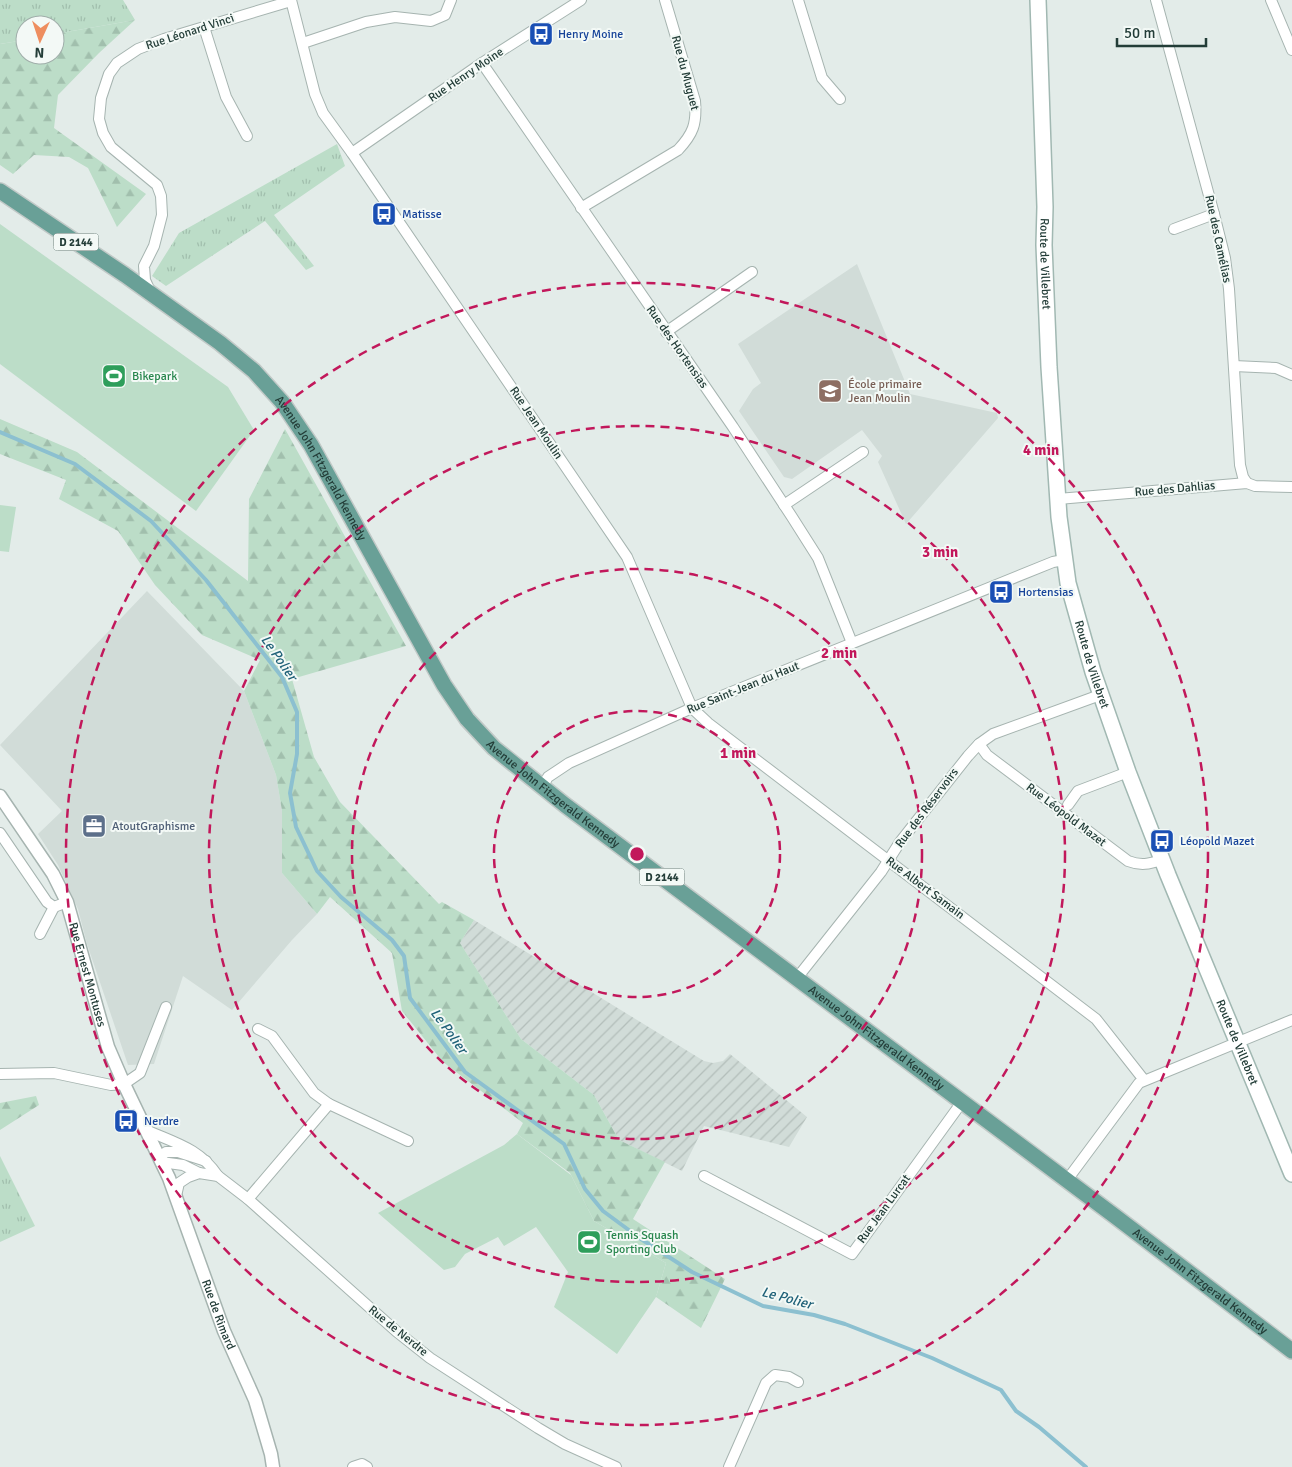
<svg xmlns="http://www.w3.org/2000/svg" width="1292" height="1467" font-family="Signika,sans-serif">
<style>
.built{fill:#d1dcd8}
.industrial{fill:url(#industrial-furrows)}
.grass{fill:url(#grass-tufts)}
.forest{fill:url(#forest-firs)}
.park{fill:#bcddc8}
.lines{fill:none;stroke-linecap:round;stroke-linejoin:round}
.stream{stroke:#8cc0d0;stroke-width:4}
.minor-casing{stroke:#a6b4b0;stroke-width:12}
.tertiary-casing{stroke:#a6b4b0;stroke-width:15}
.secondary-casing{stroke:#a1b8b2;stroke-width:18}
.primary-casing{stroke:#c1c9c7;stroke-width:18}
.minor{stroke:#fff;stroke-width:10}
.tertiary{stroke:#fff;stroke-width:12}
.secondary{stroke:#fff;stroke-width:15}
.primary{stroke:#69a097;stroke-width:15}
.ring{fill:none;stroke:#c2185b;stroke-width:2.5;stroke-dasharray:9 6}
.labels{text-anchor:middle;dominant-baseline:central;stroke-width:4;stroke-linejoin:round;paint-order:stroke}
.shield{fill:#f3f9f6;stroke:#617571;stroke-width:1}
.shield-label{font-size:11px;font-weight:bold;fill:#233d38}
.street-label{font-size:12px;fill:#233d38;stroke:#f3f9f6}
.transit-label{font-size:12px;fill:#164399;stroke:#f3f9f6;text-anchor:start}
.leisure-label{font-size:12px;fill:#27864d;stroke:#f3f9f6;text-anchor:start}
.education-label{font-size:12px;fill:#785e54;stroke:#f3f9f6;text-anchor:start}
.service-label{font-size:12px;fill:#4e5e75;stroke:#f3f9f6;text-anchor:start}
.water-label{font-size:14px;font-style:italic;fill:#1f6178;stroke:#f3f9f6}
.centre{fill:#c2185b;stroke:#f3f9f6;stroke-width:2.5}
.ring-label{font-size:15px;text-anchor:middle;font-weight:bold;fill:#c2185b;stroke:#f3f9f6;stroke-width:4;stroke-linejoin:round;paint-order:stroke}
</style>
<defs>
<pattern id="industrial-furrows" width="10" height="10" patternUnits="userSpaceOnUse" patternTransform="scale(1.25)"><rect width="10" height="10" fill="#d1dcd8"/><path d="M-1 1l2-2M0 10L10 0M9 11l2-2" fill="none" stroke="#b3beba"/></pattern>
<pattern id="grass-tufts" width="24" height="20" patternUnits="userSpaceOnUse" patternTransform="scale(1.25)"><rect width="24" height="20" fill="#bcddc8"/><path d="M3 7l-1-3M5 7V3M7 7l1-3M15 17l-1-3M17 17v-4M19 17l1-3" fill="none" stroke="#a1bfad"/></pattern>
<pattern id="forest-firs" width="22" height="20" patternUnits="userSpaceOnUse" patternTransform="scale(1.25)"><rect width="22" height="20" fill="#bcddc8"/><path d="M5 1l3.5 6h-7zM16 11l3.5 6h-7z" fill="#a1bfad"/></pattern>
</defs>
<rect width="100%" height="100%" fill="#e3ece9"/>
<g class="built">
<polygon points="857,264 910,394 997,413 998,418 906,524 878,462 882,456 862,430 792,479 784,477 739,411 753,389 761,383 738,344"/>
<polygon points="147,591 244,691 276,775 282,811 282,873 317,914 292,940 232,1010 183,976 154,1064 128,1065 87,944 78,909 58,865 38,834 62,811 0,745"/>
</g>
<polygon class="industrial" points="474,920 704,1061 713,1063 723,1061 730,1054 807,1117 789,1147 704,1126 682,1171 619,1140 594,1095 521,1039 460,943"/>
<g class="grass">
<polygon points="0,0 123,0 135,20 55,34 55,25 25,25 25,40 0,44"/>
<polygon points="337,144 345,166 274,215 314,266 306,270 265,221 166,286 152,276 179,233"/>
<polygon points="0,1156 35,1226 0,1242"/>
</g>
<g class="forest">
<polygon points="135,20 99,53 58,95 54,128 146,194 117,227 88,168 69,157 34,155 13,174 0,165 0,44 25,40 25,55 55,55 55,34"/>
<polygon points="0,419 77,452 248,581 249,499 285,429 406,646 292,679 314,757 340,802 439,904 442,902 474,920 460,943 521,1039 594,1095 619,1140 665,1162 633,1219 725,1279 701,1328 656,1297 666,1263 594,1221 570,1173 517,1134 523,1123 443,1062 402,1011 392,953 330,897 317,914 282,873 282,811 276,775 244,691 260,660 202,635 155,585 118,531 59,499 66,480 0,454"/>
<polygon points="36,1096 39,1105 0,1130 0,1103"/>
</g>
<g class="park">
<polygon points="0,224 228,387 254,430 196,511 0,364"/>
<polygon points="0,505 16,507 9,552 0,551"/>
<polygon points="517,1134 571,1175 594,1221 666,1263 656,1297 617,1354 554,1307 568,1272 536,1227 504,1246 498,1237 465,1254 455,1267 444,1270 378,1213 504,1145"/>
</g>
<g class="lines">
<polyline class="stream" points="0,432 75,464 151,521 206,580 282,677 297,712 297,754 290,793 296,827 317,871 341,897 392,940 404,956 410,998 465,1072 564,1144 585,1189 603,1211 641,1239 692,1272 763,1306 814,1315 845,1324 932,1358 1001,1390 1016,1411 1039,1427 1086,1467"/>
<defs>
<g id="minor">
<polyline points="291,0 315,94 323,113 352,153 627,557 692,708 708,723 1096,1019 1144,1080"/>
<polyline points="798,0 822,78 840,99"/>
<polyline points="1156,0 1214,214 1225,258 1229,289 1240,465 1243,477 1247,483"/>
<polyline points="1271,0 1292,50"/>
<polyline points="204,27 226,97 247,136"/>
<polyline points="303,43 366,22 395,17 431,21 445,15 451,0"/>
<polyline points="482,63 733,427 792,517 818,558 852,643"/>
<polyline points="352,153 482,63 581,0"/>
<path d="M581,208L678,150C693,134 697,124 695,101L665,0"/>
<polyline points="1174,229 1214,214"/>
<polyline points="150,291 145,280 144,266 154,246 162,215 161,196 157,185 111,147 103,133 99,119 101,98 109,74 117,63 138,49 164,39 291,1"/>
<polyline points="666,332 752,272"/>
<polyline points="1234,366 1276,368 1292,375"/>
<polyline points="1058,499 1247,483 1255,486 1292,487"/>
<polyline points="784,505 863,452"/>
<path d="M979,744L987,755L1128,861C1141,866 1149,864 1162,860"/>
<polyline points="542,787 548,777 569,763 692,708 1053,562 1064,560"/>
<polyline points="1068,805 1078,791 1128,772"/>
<polyline points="0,833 47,902 54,907 67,902"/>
<polyline points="40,934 54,907"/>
<polyline points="797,978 881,872 900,842 968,756 979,744 993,734 1100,695"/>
<polyline points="258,1029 272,1036 314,1093 329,1104"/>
<polyline points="0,1074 54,1073 111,1085 124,1084 140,1073 166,1007"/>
<path d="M146,1130C175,1143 199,1148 218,1176"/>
<polyline points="199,1173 183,1165 161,1162 162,1155 166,1152 178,1152 206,1161"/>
<polyline points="704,1176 852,1254 962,1102"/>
<polyline points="1067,1180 1139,1083 1292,1020"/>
<polyline points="176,1196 179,1183 188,1177 199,1173 218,1176 248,1199 396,1331 430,1358 538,1428 565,1444 616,1467"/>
<polyline points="248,1199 329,1104 408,1141"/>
<polyline points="353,1467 362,1464 367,1467"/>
<polyline points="729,1467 766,1383 775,1375 789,1377 798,1382"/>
</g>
<g id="tertiary">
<path id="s1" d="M0,796L53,874L67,902L108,1047L124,1084L169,1178L224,1331L255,1400L271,1454L273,1467"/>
</g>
<g id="secondary">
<path id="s2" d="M1038,0L1045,207L1044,245L1049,367L1059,517L1068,583L1093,672L1128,772L1168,875L1292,1174"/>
</g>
<g id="primary">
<path id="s3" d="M0,191L125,275L220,343L254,371L282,402L311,445L444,685L467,719L494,748L565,805L1116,1217L1292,1351"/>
</g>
</defs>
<use href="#minor" class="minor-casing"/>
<use href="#tertiary" class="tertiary-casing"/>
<use href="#secondary" class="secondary-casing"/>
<use href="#primary" class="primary-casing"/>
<use href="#minor" class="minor"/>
<use href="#tertiary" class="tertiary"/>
<use href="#secondary" class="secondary"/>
<use href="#primary" class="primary"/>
</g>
<g class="ring">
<circle cx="637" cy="854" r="143"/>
<circle cx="637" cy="854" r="285"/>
<circle cx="637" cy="854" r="428"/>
<circle cx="637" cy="854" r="571"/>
</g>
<defs>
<symbol id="bus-square" viewBox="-11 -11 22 22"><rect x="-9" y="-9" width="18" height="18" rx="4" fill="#1a4fb4" stroke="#f3f9f6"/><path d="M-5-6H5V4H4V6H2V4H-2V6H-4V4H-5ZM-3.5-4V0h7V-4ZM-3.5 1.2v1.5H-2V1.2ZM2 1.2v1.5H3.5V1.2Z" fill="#fff"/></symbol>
<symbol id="stadium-square" viewBox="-11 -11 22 22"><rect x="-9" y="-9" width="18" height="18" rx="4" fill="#2e9e5b" stroke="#f3f9f6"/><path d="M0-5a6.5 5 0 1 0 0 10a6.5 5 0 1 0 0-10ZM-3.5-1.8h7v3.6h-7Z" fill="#fff"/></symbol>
<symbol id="school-square" viewBox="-11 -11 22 22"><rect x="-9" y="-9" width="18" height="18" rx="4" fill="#8d6e63" stroke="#f3f9f6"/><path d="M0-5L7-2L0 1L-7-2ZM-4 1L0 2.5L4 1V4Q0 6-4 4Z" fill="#fff"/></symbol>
<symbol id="office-square" viewBox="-11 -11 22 22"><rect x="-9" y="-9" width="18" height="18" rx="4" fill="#5c6f8a" stroke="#f3f9f6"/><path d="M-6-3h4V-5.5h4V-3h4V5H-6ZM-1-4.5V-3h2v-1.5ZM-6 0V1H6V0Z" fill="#fff"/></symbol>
</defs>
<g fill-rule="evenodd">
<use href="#bus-square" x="527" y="20" width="28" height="28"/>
<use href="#bus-square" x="370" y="200" width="28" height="28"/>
<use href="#stadium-square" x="100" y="362" width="28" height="28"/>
<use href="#school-square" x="816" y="377" width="28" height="28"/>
<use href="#bus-square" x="987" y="578" width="28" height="28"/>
<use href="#office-square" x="80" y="812" width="28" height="28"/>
<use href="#bus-square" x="1148" y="827" width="28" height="28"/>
<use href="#bus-square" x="112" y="1107" width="28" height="28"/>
<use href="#stadium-square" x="575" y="1228" width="28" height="28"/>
</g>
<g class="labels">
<g class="shield">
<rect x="53.5" y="233.5" width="45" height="17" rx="4"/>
<rect x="639.5" y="868.5" width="45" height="17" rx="4"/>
</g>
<g class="shield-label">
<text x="76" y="242">D 2144</text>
<text x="662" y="877">D 2144</text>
</g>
<g class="street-label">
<text transform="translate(190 32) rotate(-18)">Rue Léonard Vinci</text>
<text transform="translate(685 73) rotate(75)">Rue du Muguet</text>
<text transform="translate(466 75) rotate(-34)">Rue Henry Moine</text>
<text transform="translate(1218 239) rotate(78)">Rue des Camélias</text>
<text stroke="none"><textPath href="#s2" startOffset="264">Route de Villebret</textPath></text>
<text transform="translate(677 347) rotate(55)">Rue des Hortensias</text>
<text transform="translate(536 423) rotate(56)">Rue Jean Moulin</text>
<text stroke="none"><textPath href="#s3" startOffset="430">Avenue John Fitzgerald Kennedy</textPath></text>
<text transform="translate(1175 489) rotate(-5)">Rue des Dahlias</text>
<text stroke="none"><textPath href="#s2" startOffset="669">Route de Villebret</textPath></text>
<text transform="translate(743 688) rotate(-22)">Rue Saint-Jean du Haut</text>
<text stroke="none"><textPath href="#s3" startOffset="835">Avenue John Fitzgerald Kennedy</textPath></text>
<text transform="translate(927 808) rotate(-53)">Rue des Réservoirs</text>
<text transform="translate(1066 815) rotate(37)">Rue Léopold Mazet</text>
<text transform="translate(925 888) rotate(37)">Rue Albert Samain</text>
<text stroke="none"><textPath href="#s1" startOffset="201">Rue Ernest Montuses</textPath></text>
<text stroke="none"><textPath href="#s3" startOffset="1240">Avenue John Fitzgerald Kennedy</textPath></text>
<text stroke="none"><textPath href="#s2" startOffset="1074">Route de Villebret</textPath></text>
<text transform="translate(884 1209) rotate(-54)">Rue Jean Lurcat</text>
<text stroke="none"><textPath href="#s3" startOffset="1645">Avenue John Fitzgerald Kennedy</textPath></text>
<text stroke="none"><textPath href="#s1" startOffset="566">Rue de Rimard</textPath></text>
<text transform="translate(398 1331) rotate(39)">Rue de Nerdre</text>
</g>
<g class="transit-label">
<text x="558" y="34">Henry Moine</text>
<text x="402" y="214">Matisse</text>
<text x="1018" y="592">Hortensias</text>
<text x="1180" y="841">Léopold Mazet</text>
<text x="144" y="1121">Nerdre</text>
</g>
<g class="leisure-label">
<text x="132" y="376">Bikepark</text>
<text x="606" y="1235">Tennis Squash<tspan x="606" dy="14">Sporting Club</tspan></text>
</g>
<g class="education-label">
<text x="848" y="384">École primaire<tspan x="848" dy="14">Jean Moulin</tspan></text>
</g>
<g class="service-label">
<text x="112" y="826">AtoutGraphisme</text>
</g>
<g class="water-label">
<text transform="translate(279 658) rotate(55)">Le Polier</text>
<text transform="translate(449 1031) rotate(54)">Le Polier</text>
<text transform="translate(787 1298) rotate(15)">Le Polier</text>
</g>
</g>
<circle cx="637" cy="854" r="8" class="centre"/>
<g class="ring-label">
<text x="1041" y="455">4 min</text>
<text x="940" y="557">3 min</text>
<text x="839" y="658">2 min</text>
<text x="738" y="758">1 min</text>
</g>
<g transform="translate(40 40) rotate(183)"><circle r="24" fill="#f3f9f6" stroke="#a0aeaa"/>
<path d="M0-4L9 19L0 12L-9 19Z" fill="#ee8e5f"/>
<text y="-8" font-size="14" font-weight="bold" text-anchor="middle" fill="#233d38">N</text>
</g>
<path d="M1117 38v8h89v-8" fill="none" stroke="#233d38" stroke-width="2.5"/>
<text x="1124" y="38" font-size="15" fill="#233d38" stroke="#f3f9f6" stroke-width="4" paint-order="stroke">50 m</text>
</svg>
